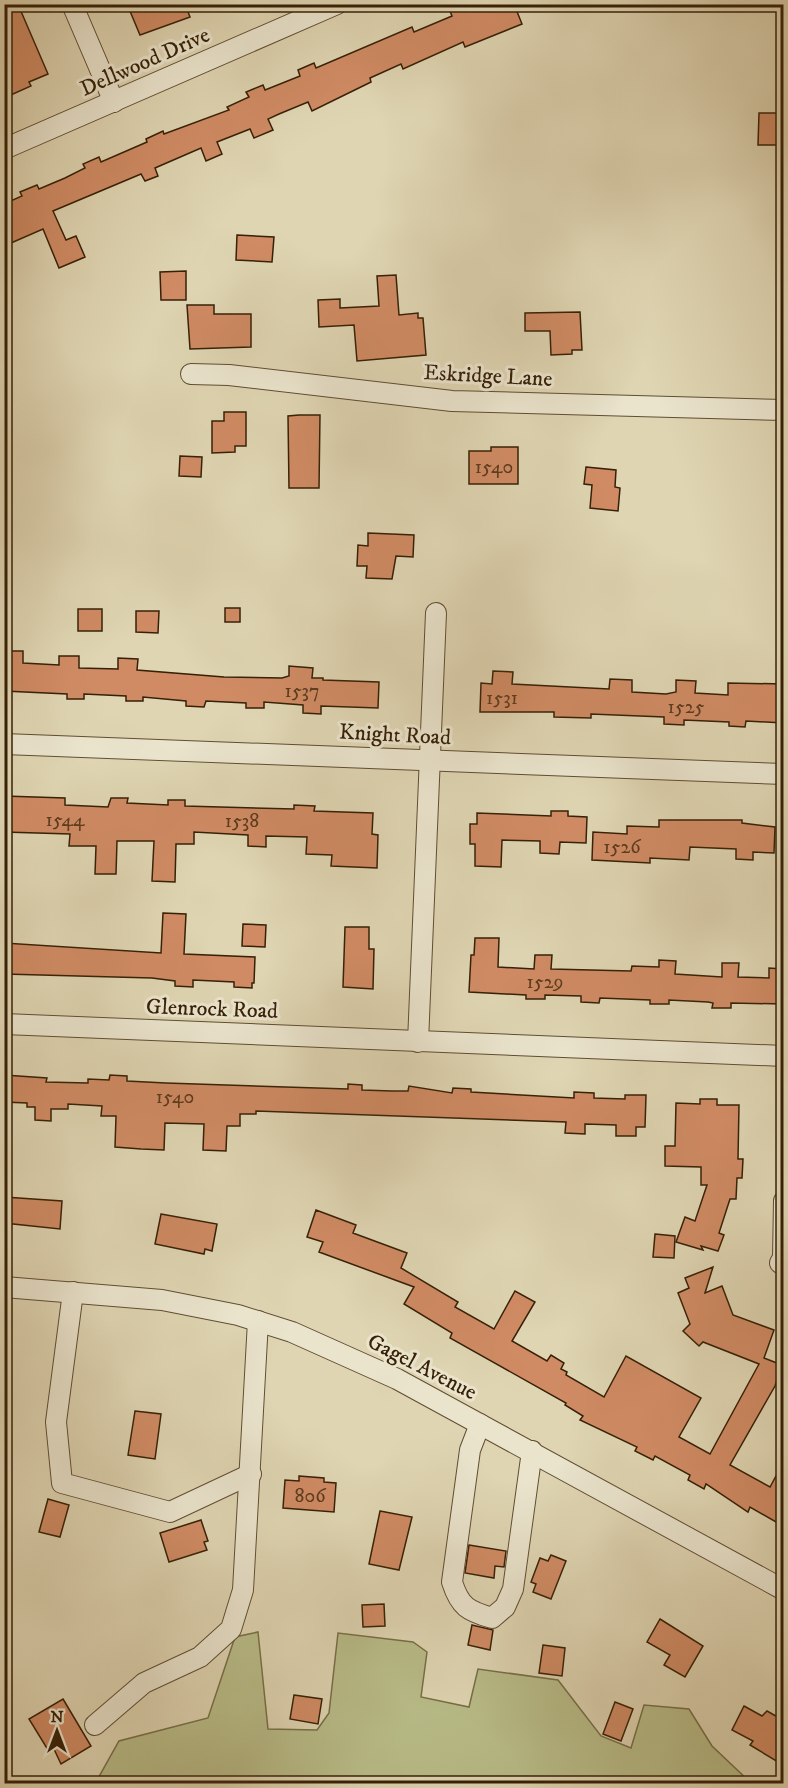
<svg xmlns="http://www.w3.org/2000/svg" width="788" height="1788" font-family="'IM FELL DW Pica',serif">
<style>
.green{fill:#b8bc88;stroke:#776e48;stroke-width:1.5}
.building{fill:#d08b64;stroke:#362007;stroke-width:1.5}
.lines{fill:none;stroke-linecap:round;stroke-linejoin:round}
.minor-casing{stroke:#604d32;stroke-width:22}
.minor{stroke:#eae4cd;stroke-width:20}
.labels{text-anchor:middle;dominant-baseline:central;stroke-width:6;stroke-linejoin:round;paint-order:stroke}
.number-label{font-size:20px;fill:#5c3b1e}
.street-label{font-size:22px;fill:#362007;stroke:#eae4cd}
</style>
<rect width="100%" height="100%" fill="#dfd5b2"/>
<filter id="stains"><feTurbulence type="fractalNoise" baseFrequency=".00333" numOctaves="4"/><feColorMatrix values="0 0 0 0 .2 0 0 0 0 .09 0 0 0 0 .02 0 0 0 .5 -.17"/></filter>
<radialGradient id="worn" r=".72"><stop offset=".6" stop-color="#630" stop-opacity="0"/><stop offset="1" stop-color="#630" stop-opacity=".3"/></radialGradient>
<polygon class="green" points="258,1632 268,1729 317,1730 329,1713 338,1633 413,1642 427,1652 421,1697 469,1707 478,1669 558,1680 601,1736 631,1748 644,1705 689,1709 712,1746 751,1783 81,1784 96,1782 119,1741 208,1718 235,1637"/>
<g class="building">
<polygon points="4,4 13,4 16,11 20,9 48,74 29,82 31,86 4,98"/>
<polygon points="127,4 185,4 190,17 140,35"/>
<polygon points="464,4 514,4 522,24 465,47 463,42 403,69 401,64 370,78 371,82 312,111 308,102 279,114 268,119 273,130 254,138 250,129 217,142 222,154 206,161 201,148 155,168 158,176 145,181 141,174 53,211 66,240 76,236 85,257 59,268 43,229 4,246 4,204 22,196 20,192 37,185 39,189 65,178 85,168 83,164 99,157 101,162 147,142 146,139 163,131 164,134 229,110 227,107 249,97 246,92 263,85 265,90 300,76 298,70 314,63 316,68 412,27 414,32 452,16 450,11"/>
<polygon points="759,113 783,113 783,145 758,145"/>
<polygon points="237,235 274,237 272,262 236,260"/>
<polygon points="186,271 186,300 161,300 160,272"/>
<polygon points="396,275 399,315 418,313 418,318 423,318 426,355 357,361 354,325 319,327 318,300 340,299 340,308 379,306 377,276"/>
<polygon points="187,305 214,305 214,314 251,314 251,347 190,349"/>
<polygon points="580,312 582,350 572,350 572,354 551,355 550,331 525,331 525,313"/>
<polygon points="224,412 246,412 246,446 235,446 235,452 212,453 212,421 224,421"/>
<polygon points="299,415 320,415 319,488 289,488 288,416"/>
<polygon points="491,447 518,447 518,484 469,484 469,451 491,451"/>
<polygon points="180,456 202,457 201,477 179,476"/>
<polygon points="586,467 616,470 615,487 620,488 618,511 590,508 592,485 584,484"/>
<polygon points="368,533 414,535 413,557 396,556 392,579 366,578 367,566 357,566 358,545 368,546"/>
<rect x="225" y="608" width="15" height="14"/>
<rect x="78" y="609" width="24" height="22"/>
<polygon points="136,611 159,611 158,633 136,632"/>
<polygon points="4,651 23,651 23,663 59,665 59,656 79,656 79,668 118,669 118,658 138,659 137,670 224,677 282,678 289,676 289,666 313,668 312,678 323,678 323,680 379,682 378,708 321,706 321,714 303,713 303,705 264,702 264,708 246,708 246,703 206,701 204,707 186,706 186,701 143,697 143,701 126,701 126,696 84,694 84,699 67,699 67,694 4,691"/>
<polygon points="493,671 513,672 512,684 609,689 610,679 632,680 632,692 666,694 676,692 676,680 696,681 695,693 728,695 728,683 783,684 783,723 746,721 745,727 729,726 729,722 684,720 684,725 664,724 664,717 591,714 591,718 554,717 554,712 480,712 481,683 492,684"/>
<polygon points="4,796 65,798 65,805 108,807 111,798 128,798 127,803 168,805 168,800 185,800 185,806 294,809 294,805 315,806 314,811 373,813 372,834 378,835 377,868 331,866 332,855 306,854 307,837 266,836 266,847 248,846 248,835 194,832 194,844 176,844 175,882 152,881 154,841 117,841 116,874 95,874 96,846 69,846 70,834 4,832"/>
<polygon points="551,811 568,811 568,816 587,817 586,843 560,842 559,854 540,853 540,841 502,840 501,867 475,866 475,844 470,844 470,824 477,824 477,813 551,816"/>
<polygon points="659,820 742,820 742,823 775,827 774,853 753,852 753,860 736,859 736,849 690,847 689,860 650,858 650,863 592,860 593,832 627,834 627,826 659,827"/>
<polygon points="163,913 186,914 184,954 255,957 254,983 252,983 252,988 234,987 234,982 193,980 193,987 175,986 175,981 152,978 4,974 4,943 161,953"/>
<polygon points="243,924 266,925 265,947 242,946"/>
<polygon points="345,927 369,927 369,949 374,949 373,989 343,987"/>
<polygon points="475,938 499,938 498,967 534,969 535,955 552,955 551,969 631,971 632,966 659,967 659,960 676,961 675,974 722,977 722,963 739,963 738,977 769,978 769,968 783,969 783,1004 731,1003 731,1008 712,1008 713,1003 708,1002 669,1000 669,1004 650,1004 650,1000 600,998 599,1003 581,1002 581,996 545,995 545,999 526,999 526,995 469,992 471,955 474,955"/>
<polygon points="4,1075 47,1078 46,1082 88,1083 88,1079 109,1080 110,1075 127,1076 127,1081 166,1083 348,1089 348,1084 362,1085 362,1090 392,1091 408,1091 409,1086 452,1093 453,1088 471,1089 471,1092 574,1098 574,1092 594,1093 594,1098 625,1099 625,1095 646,1095 645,1127 636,1127 636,1136 616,1136 616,1125 585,1124 585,1134 565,1133 566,1122 256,1111 256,1114 240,1114 240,1126 227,1126 226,1151 203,1150 204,1124 165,1123 164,1150 141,1149 115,1147 116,1116 101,1116 102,1106 68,1104 68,1109 51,1109 51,1121 35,1120 35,1107 27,1107 27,1103 4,1102"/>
<polygon points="700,1099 717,1099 717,1105 739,1105 738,1159 743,1159 742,1178 737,1178 736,1199 730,1199 719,1233 724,1235 718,1251 701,1246 703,1250 676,1242 685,1217 695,1221 707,1185 701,1185 701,1167 665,1166 665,1146 675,1146 676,1103 700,1104"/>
<polygon points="4,1197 62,1201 60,1229 4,1223"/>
<polygon points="316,1210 356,1225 353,1233 407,1253 401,1268 458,1302 455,1307 494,1329 515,1291 535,1302 512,1341 547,1361 551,1355 564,1363 561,1369 567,1372 566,1375 604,1397 626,1356 701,1398 679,1437 710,1454 759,1364 703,1342 699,1346 683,1331 690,1324 678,1293 689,1288 685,1278 713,1267 705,1293 722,1286 733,1315 774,1330 764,1358 782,1365 775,1386 730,1465 770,1487 783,1463 783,1526 750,1507 748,1512 706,1484 704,1489 688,1480 690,1475 655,1456 653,1460 635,1451 637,1447 580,1420 583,1416 565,1405 566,1403 450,1338 452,1333 404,1304 414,1287 319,1252 323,1242 307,1237"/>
<polygon points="161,1214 217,1224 212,1251 205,1249 204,1254 155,1244"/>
<polygon points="655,1234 675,1236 674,1258 653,1257"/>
<polygon points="135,1411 161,1414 155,1459 128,1455"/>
<polygon points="299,1476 324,1478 324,1482 336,1483 334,1512 283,1508 285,1480 299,1481"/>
<polygon points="48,1499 69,1505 60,1537 39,1532"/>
<polygon points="380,1511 412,1517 399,1570 369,1564"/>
<polygon points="201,1520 208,1541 204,1542 207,1550 169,1562 160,1533"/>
<polygon points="469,1545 506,1551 504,1567 495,1566 494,1578 465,1573"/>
<polygon points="551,1555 566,1561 551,1599 533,1592 536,1584 531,1582 540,1558 548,1561"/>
<polygon points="384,1604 385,1626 363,1627 362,1605"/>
<polygon points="660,1619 703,1646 685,1677 664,1665 670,1655 647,1642"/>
<polygon points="472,1625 493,1630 490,1650 468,1645"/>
<polygon points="543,1645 565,1648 562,1676 539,1673"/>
<polygon points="294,1695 322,1699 318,1724 290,1719"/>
<polygon points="63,1699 91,1746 61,1764 53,1747 48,1750 29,1719"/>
<polygon points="615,1702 633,1709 621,1741 603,1734"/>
<polygon points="744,1706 762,1716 767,1711 783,1720 783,1765 750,1745 753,1741 732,1730"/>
</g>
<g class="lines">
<defs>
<g id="minor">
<polyline points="72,4 114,102"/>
<polyline points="4,149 337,4"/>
<polyline points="191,374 229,375 452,401 784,410"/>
<polyline points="4,744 784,774"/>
<polyline points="4,1024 784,1056"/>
<polyline points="418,1042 436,613"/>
<polyline points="780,1263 783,1258 784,1201"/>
<polyline points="4,1287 162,1300 238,1315 292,1332 397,1379 784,1590"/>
<polyline points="73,1292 56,1422 62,1483 170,1512 251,1474"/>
<path d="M480,1424L470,1450L452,1582C460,1607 468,1611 492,1618L505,1607L513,1589L532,1451"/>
<polyline points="95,1725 144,1683 200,1657 231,1629 243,1590 258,1321"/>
</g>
</defs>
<use href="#minor" class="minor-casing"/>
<use href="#minor" class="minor"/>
</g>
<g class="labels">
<g class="number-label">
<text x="494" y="467">1540</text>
<text x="302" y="691">1537</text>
<text x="502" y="698">1531</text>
<text x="686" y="707">1525</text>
<text x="65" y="820">1544</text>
<text x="242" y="821">1538</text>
<text x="622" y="847">1526</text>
<text x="545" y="982">1529</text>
<text x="175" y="1097">1540</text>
<text x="310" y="1496">806</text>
</g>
<g class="street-label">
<text transform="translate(145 62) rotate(-24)">Dellwood Drive</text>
<text transform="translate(488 376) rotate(3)">Eskridge Lane</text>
<text transform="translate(395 735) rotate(3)">Knight Road</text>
<text transform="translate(212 1009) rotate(2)">Glenrock Road</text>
<text transform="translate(422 1367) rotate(27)">Gagel Avenue</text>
</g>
</g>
<rect width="788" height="1788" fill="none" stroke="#dfd5b2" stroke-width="24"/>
<rect x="6" y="6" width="776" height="1776" fill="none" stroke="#362007" stroke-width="3"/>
<rect x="12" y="12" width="764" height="1764" fill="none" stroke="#362007" stroke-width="1.5"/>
<g transform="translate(57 1731)" stroke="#eae4cd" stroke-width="4.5" paint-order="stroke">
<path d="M0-4.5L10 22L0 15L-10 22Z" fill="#362007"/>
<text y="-9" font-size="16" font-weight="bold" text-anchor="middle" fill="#362007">N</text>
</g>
<rect width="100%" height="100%" filter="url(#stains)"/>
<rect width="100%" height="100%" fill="url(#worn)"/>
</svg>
